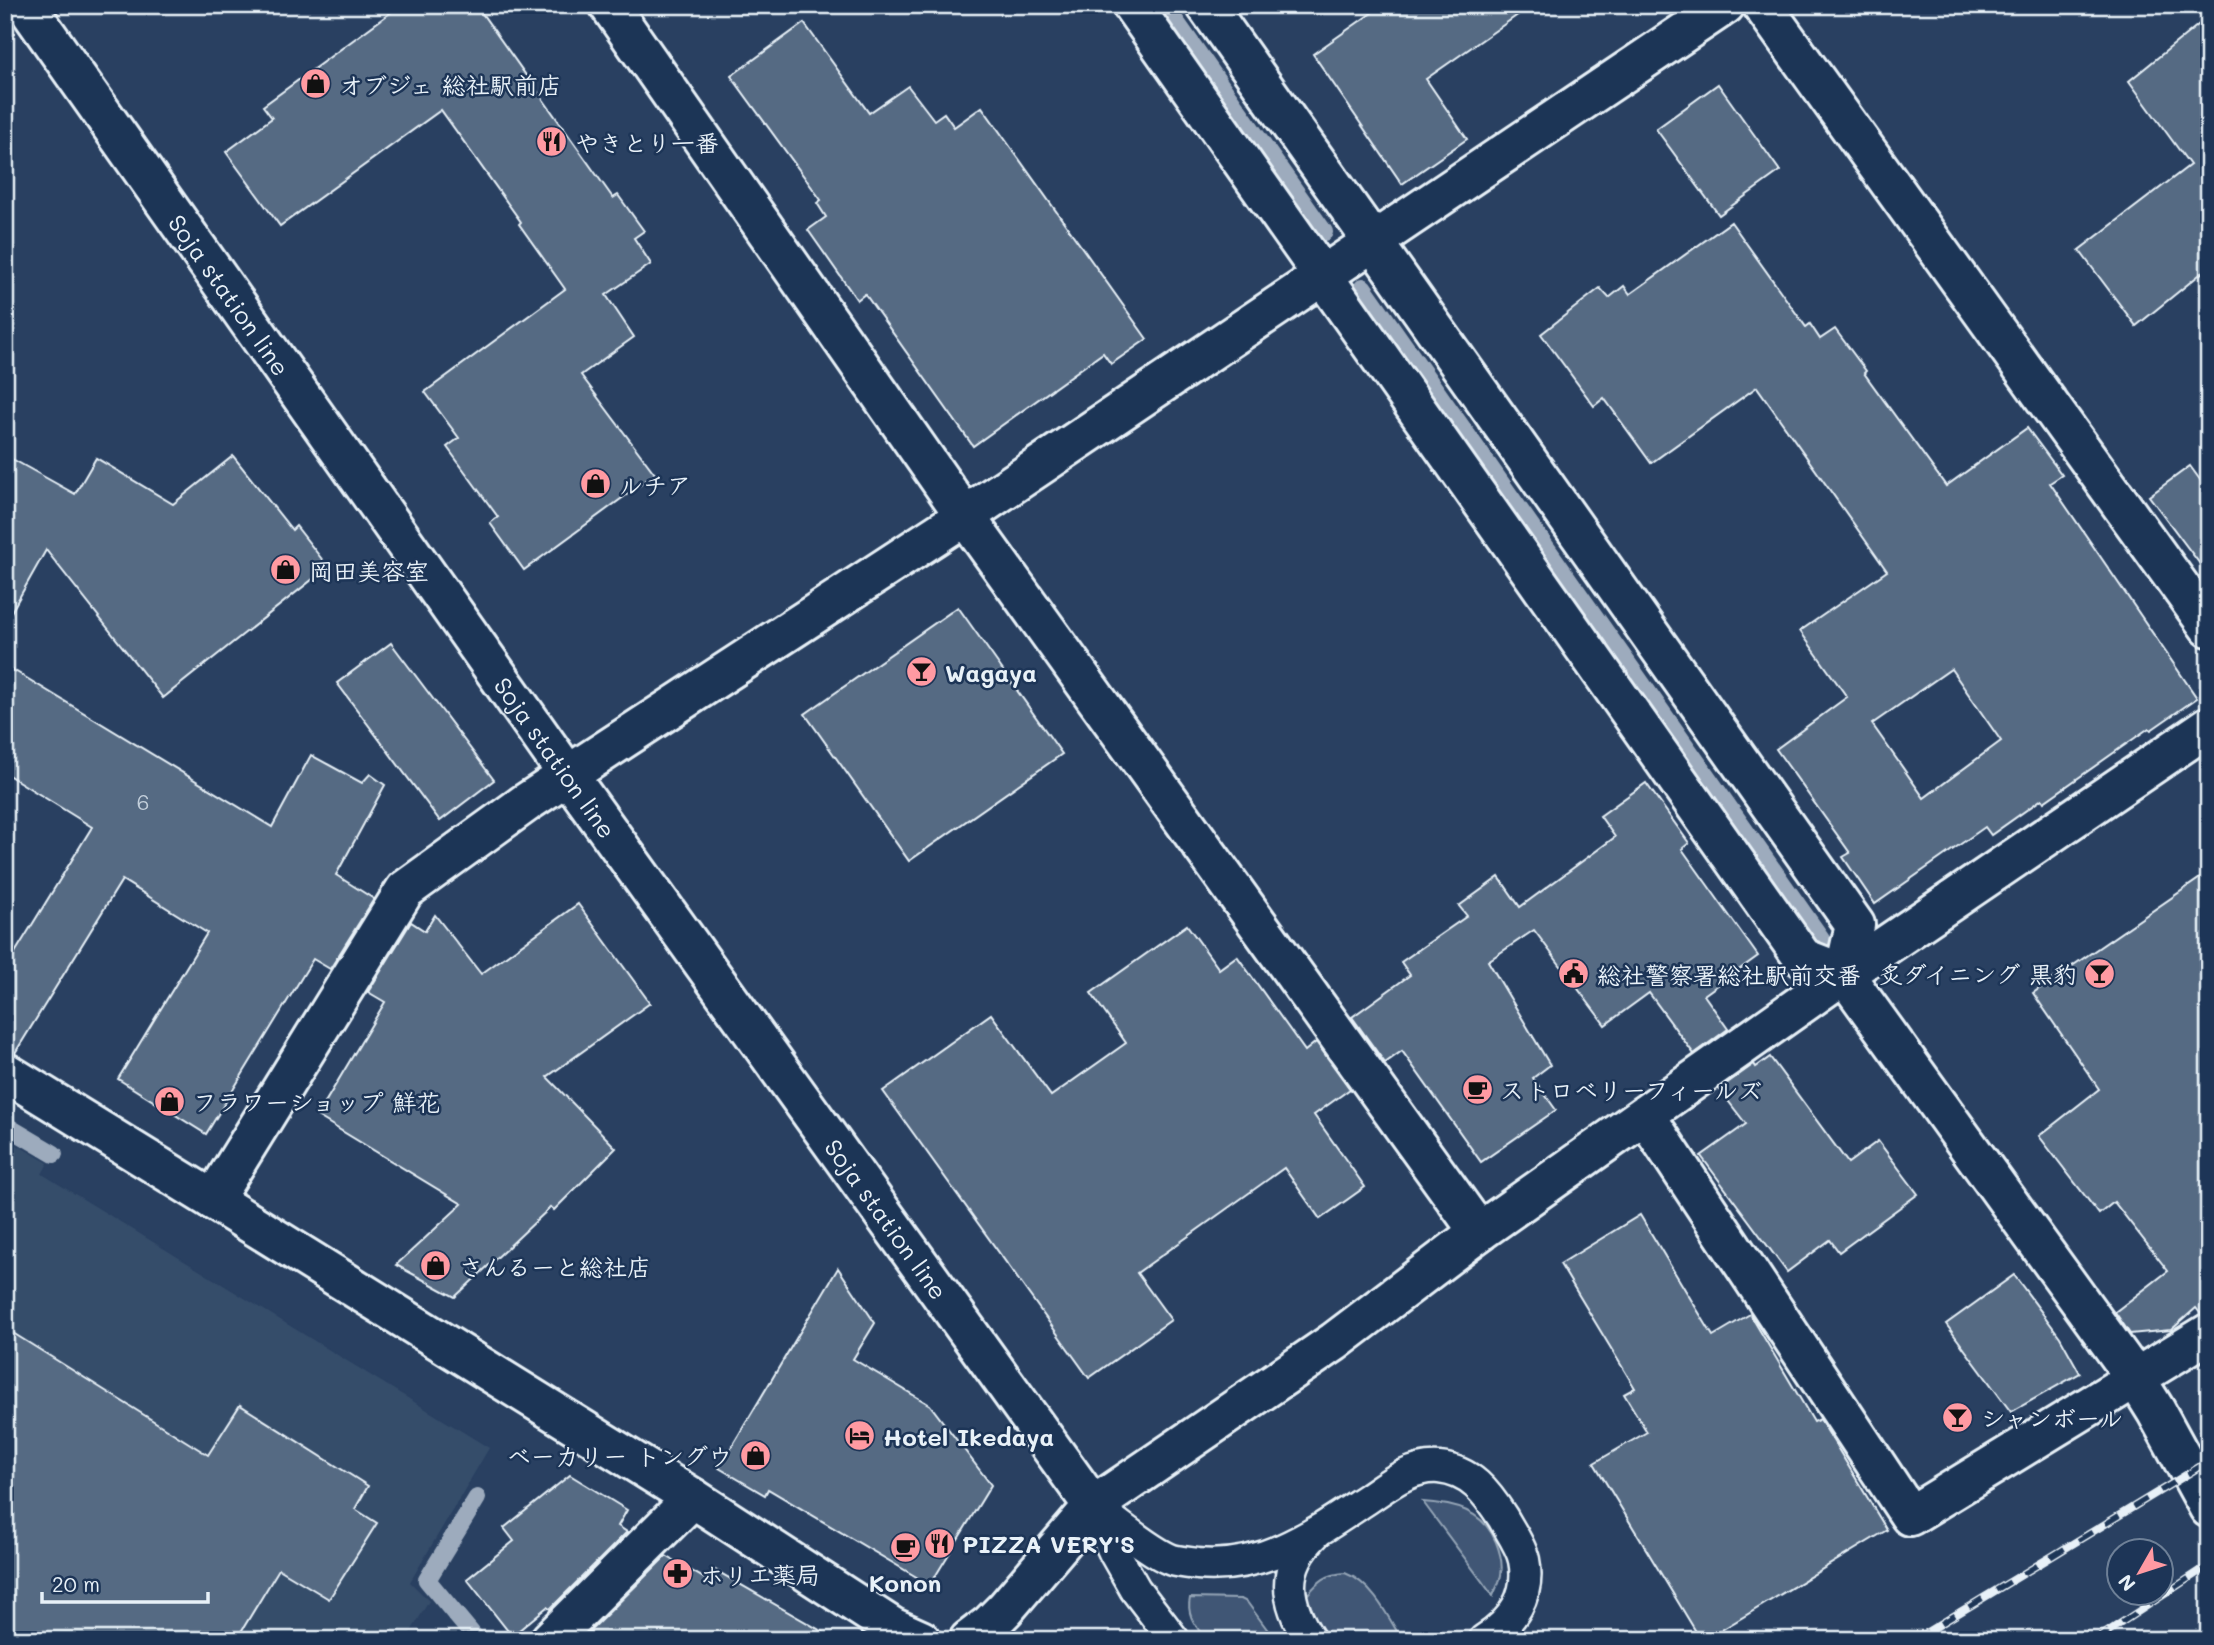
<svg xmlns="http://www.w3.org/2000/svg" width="2214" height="1645" font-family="Mali,'Klee One',sans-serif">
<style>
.built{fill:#364d6b}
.green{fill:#415774;stroke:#94a4b6;stroke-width:2}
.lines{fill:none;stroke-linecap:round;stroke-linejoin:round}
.stream{stroke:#9dabbd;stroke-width:18}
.building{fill:#556a83;stroke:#e8f1f8;stroke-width:2;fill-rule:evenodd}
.service-casing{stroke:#e8f1f8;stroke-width:35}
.minor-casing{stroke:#e8f1f8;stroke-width:44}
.tertiary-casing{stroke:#e8f1f8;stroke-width:44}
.secondary-casing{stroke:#e8f1f8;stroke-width:44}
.service{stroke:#1d3557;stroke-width:30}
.minor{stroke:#1d3557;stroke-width:38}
.tertiary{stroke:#1d3557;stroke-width:38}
.secondary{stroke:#1d3557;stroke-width:38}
.rail-casing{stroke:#e8f1f8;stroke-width:8}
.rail{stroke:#1d3557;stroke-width:5;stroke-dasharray:16;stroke-linecap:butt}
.labels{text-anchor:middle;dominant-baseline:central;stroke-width:5;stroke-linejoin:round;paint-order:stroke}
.number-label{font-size:21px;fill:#c3cfdb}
.poi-label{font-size:24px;font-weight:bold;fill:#e8f1f8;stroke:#1d3557;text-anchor:start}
.street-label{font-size:24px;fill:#e8f1f8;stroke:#1d3557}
</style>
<rect width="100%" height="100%" fill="#294061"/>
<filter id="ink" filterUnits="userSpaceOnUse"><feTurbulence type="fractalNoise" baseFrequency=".0143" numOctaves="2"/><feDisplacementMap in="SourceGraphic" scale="14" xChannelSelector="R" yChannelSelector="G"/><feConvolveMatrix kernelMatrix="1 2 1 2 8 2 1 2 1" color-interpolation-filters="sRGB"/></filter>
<g filter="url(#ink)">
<polygon class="built" points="5,1138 48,1163 42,1174 489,1448 410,1582 429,1601 406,1640 5,1640"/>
<g class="green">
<path d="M1423,1502C1454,1504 1483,1510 1496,1542C1500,1552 1503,1565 1501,1575C1500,1582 1495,1590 1493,1596Z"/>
<path d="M1345,1573C1372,1583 1388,1616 1402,1640H1319L1312,1628L1307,1595C1319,1581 1326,1574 1345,1573Z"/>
<path d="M1190,1598L1241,1599L1247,1602L1275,1640H1206C1196,1626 1186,1616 1190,1598Z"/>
</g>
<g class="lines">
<g class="stream">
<polyline points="1164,5 1324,232"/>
<polyline points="1363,287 1822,940"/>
<polyline points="5,1125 54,1154"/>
<polyline points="477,1640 427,1580 477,1498"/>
</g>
</g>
<g class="building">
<polygon points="401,5 476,5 613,198 618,195 644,231 634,238 651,264 606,295 634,337 581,375 655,474 524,570 490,523 498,517 447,447 459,438 425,392 565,289 519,224 521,222 441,110 280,226 226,152 272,118 263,106"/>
<polygon points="1383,5 1532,5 1426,79 1467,139 1402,184 1313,54"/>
<polygon points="2209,16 2209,267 2136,326 2079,250 2190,165 2129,81"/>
<polygon points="804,23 869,113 908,86 934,120 944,113 954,127 982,107 1147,339 1111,364 1103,353 973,446 865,294 857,300 808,230 826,217 817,203 821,200 731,76"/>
<polygon points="1718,84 1780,171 1719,215 1656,129"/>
<path d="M1731,222L1806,327L1810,324L1820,339L1835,329L1866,371L1864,373L1946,486L2027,428L2062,475L2050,483L2197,698L2151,730L2149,728L2044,802L2042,799L1991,835L1985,827L1875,904L1843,857L1850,853L1776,749L1847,697L1800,631L1887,571L1757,387L1651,463L1604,398L1594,406L1541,334L1600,288L1609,298L1624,286L1630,294ZM1951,669L2001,741L1924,798L1872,724Z"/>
<polygon points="5,455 75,494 96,458 173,504 233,456 292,530 296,526 328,567 163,698 46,550 5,623"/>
<polygon points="2190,466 2209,492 2209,576 2149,496"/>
<polygon points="958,607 1062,754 909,861 805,714"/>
<polygon points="391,643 494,780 440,821 337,683"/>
<polygon points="5,665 272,827 311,755 362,783 370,774 385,785 336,875 374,899 330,969 313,959 206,1134 118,1079 207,933 122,880 15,1053 5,1050 5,969 92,827 5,773"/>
<polygon points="1646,783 1689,843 1682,849 1758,956 1704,995 1728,1029 1694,1054 1649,993 1605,1025 1534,930 1488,961 1550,1065 1533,1078 1556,1110 1481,1162 1402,1051 1385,1063 1352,1017 1410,975 1401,962 1467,916 1459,906 1499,877 1520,907 1615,837 1600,816"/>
<polygon points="2209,872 2209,1311 2200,1313 2196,1308 2171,1330 2130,1334 2115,1312 2168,1271 2114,1202 2099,1214 2039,1136 2099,1089 2033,993"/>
<polygon points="578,904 650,1003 547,1077 616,1148 554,1210 551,1207 455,1297 396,1265 462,1204 317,1116 385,1002 368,992 411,922 425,931 435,915 481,974"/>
<polygon points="1187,925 1219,969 1237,956 1305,1051 1316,1042 1350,1089 1314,1115 1365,1187 1320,1219 1284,1168 1137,1273 1171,1320 1089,1378 883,1091 991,1014 1051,1096 1126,1043 1091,993"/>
<polygon points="1770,1057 1848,1163 1878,1141 1918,1194 1839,1252 1830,1240 1787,1272 1701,1156 1746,1124 1719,1089 1754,1064 1756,1067"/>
<polygon points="1640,1215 1713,1336 1750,1314 1814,1422 1820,1419 1887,1530 1705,1640 1701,1640 1594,1463 1647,1432 1624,1394 1635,1388 1560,1264"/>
<polygon points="838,1268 875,1323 853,1359 930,1405 991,1485 930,1585 768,1489 765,1495 719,1468"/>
<polygon points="2014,1275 2060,1337 2080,1373 2011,1412 1946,1324"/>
<polygon points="5,1328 208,1455 240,1405 368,1486 355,1509 377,1523 329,1599 279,1569 236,1640 5,1640"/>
<polygon points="570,1475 627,1510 618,1526 627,1532 550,1609 547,1607 512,1636 467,1579 514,1541 504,1528"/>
<polygon points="666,1556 709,1581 715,1570 837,1640 602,1640 589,1632"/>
</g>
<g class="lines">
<defs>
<g id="service">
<path d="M1093,1506C1113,1520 1150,1552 1172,1560C1180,1562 1190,1563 1198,1564C1265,1570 1314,1534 1367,1499C1389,1484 1411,1466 1439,1468C1471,1471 1487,1493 1503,1518C1510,1531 1521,1546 1524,1560C1531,1595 1512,1623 1484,1640"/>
<polyline points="1093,1506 1114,1552 1135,1589 1174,1640"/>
<path d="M1310,1640C1285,1602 1280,1568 1315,1534"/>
</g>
<g id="minor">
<polyline points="609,5 965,516 1479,1232"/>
<polyline points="1132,5 1803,958 1844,974"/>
<polyline points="1206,5 1855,925 1844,974"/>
<polyline points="1762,5 2209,627"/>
<polyline points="568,775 965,516 1725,5"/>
<polyline points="1844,974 2209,726"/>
<polyline points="5,1072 213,1200"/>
<polyline points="1645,1115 1910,1516 2209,1333"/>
<polyline points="550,1640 693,1498"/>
</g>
<g id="tertiary">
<polyline points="568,775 527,802 405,890 213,1200 693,1498 892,1627 921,1640"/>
<polyline points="969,1640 990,1624 1005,1609 1093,1506 1334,1342 1479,1232 1844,974 2136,1379 2156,1411 2209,1508"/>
</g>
<g id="secondary">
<path id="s1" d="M26,5L568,775L1093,1506"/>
</g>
</defs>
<use href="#service" class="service-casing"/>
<use href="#minor" class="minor-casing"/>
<use href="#tertiary" class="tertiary-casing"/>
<use href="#secondary" class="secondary-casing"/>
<use href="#service" class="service"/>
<use href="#minor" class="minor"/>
<use href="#tertiary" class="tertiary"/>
<use href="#secondary" class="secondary"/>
<defs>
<g id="rail">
<polyline points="1914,1640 2209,1461"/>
<polyline points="2095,1640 2209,1565"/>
</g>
</defs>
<use href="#rail" class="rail-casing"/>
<use href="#rail" class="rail"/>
</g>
</g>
<defs>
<symbol id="shop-disc" viewBox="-11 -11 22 22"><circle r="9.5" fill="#ff9aa2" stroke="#1d3557"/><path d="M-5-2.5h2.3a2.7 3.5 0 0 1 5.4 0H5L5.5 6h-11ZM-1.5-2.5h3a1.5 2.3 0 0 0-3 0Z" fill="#111"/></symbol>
<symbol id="restaurant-disc" viewBox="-11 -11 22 22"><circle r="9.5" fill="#ff9aa2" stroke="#1d3557"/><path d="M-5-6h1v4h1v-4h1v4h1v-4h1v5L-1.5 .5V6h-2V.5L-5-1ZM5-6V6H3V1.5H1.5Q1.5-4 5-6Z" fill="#111"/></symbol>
<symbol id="bar-disc" viewBox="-11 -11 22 22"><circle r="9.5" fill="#ff9aa2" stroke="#1d3557"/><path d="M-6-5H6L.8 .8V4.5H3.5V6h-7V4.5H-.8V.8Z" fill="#111"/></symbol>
<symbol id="civic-disc" viewBox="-11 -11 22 22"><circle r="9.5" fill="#ff9aa2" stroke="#1d3557"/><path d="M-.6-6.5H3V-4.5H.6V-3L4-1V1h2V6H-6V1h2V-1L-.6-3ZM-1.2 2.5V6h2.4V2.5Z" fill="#111"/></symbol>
<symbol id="cafe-disc" viewBox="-11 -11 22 22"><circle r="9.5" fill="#ff9aa2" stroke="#1d3557"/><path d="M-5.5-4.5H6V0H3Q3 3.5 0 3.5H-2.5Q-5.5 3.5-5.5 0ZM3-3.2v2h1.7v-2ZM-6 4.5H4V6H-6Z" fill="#111"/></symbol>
<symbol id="hotel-disc" viewBox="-11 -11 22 22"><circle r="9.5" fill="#ff9aa2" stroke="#1d3557"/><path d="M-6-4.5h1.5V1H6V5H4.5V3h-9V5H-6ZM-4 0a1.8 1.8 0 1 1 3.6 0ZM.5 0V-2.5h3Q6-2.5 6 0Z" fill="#111"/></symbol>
<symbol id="pharmacy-disc" viewBox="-11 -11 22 22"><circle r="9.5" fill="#ff9aa2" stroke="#1d3557"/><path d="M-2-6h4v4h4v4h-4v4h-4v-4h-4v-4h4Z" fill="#111"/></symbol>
</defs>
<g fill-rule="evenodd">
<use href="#shop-disc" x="298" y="66" width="35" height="35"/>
<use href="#restaurant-disc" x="534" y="124" width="35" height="35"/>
<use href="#shop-disc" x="578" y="466" width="35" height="35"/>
<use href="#shop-disc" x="268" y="552" width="35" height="35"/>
<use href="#bar-disc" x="904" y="654" width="35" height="35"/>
<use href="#bar-disc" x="2082" y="956" width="35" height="35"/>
<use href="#civic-disc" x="1556" y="956" width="35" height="35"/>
<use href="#cafe-disc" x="1460" y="1072" width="35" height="35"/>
<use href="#shop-disc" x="152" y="1084" width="35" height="35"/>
<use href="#shop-disc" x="418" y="1248" width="35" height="35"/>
<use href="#bar-disc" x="1940" y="1400" width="35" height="35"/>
<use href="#hotel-disc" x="842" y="1418" width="35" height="35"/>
<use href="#shop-disc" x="738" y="1438" width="35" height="35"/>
<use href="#restaurant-disc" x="922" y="1526" width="35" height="35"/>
<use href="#cafe-disc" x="888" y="1530" width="35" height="35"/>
<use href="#pharmacy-disc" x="660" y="1556" width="35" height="35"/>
</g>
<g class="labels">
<g class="number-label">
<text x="143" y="801">6</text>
</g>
<g class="poi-label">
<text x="339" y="84">オブジェ 総社駅前店</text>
<text x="575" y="142">やきとり一番</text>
<text x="619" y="484">ルチア</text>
<text x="309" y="570">岡田美容室</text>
<text x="945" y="672">Wagaya</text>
<text x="2077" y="973" text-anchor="end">炙ダイニング 黒豹</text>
<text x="1597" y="974">総社警察署総社駅前交番</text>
<text x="1500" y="1089">ストロベリーフィールズ</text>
<text x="193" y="1101">フラワーショップ 鮮花</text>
<text x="459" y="1266">さんるーと総社店</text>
<text x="1981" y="1417">シャンボール</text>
<text x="883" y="1436">Hotel Ikedaya</text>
<text x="732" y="1455" text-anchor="end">ベーカリー トングウ</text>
<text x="962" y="1543">PIZZA VERY'S</text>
<text x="700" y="1574">ホリエ薬局</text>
<text x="905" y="1582" text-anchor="middle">Konon</text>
</g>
<g class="street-label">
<text stroke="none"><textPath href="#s1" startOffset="354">Soja station line</textPath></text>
<text stroke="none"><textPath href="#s1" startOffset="920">Soja station line</textPath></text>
<text stroke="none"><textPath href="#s1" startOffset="1488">Soja station line</textPath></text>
</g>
</g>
<rect width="2214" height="1645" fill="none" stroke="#1d3557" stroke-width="28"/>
<rect x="14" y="14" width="2186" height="1617" fill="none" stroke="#e8f1f8" stroke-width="2.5" filter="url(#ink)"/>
<g transform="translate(2140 1572) rotate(231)"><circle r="33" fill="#1d3557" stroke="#6e8097" stroke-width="2"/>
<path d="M0-5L12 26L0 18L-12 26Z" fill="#ff9aa2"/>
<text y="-10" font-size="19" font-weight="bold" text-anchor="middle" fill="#e8f1f8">N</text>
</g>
<path d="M42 1592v10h166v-10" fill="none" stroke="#e8f1f8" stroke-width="3.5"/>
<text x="52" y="1592" font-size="21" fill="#e8f1f8" stroke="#1d3557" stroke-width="5" paint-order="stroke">20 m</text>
</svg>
